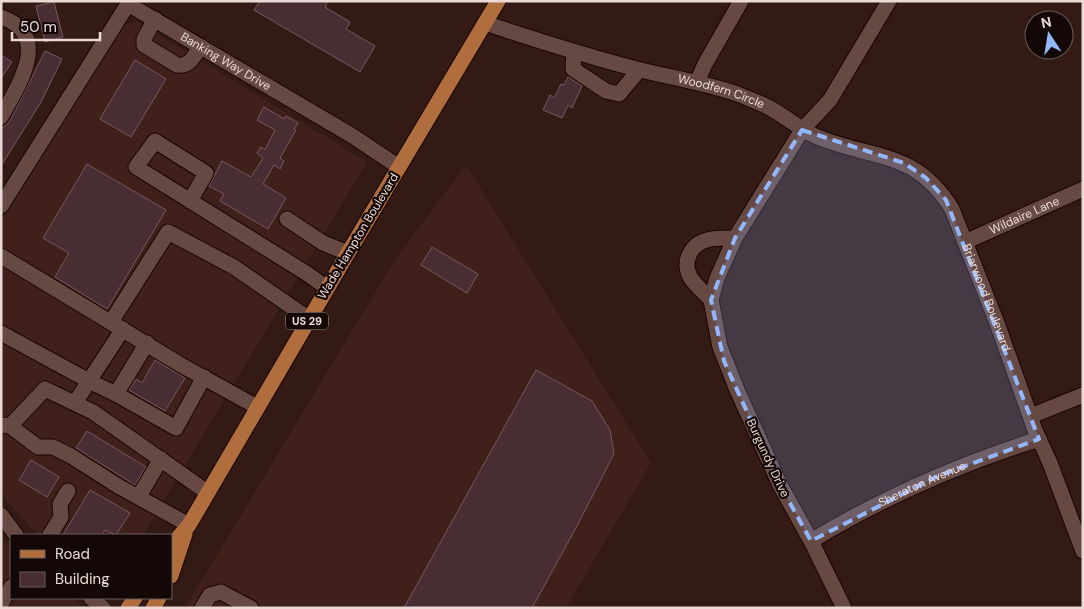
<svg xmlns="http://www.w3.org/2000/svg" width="1084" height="609" font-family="'DM Sans',sans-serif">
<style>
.built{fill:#40201a}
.building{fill:#482d33;stroke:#77585e}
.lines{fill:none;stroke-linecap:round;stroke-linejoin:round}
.minor-casing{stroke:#190503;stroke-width:17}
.major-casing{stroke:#190503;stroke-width:17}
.minor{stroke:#664943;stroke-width:15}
.major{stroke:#b06e3f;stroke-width:15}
.marked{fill:#93b7fd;fill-opacity:0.2;stroke:#93b7fd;stroke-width:4;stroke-dasharray:10 6;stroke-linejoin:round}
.labels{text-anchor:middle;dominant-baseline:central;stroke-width:4.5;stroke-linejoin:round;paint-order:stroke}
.shield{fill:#130806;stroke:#aa9a97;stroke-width:1}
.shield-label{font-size:11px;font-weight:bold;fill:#ebd9d5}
.street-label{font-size:12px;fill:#ebd9d5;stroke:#130806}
</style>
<rect width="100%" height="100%" fill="#331a15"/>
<g class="built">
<polygon points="138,22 367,162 143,535 41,535 32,529 3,496 1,484 1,220 121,26 129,23"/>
<polygon points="466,165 651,463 566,608 185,608 396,258"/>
<polygon points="1,538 11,547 11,598 72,598 84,608 1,608"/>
</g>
<g class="building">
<polygon points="260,1 328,1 325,7 350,22 346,29 375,46 360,72 254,10"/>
<polygon points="54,2 63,37 45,42 36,6"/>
<polygon points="45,51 62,59 41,102 1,166 1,129 9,122 16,109"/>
<polygon points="1,55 12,62 1,78"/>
<polygon points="135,60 166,79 131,137 100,119"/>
<polygon points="568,77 582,86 572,108 568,105 562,118 543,110 550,95 554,98 561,84 564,85"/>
<polygon points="264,107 284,119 286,116 298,123 294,129 296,130 280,158 284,161 280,169 274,165 263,184 286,198 268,229 220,201 224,194 209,186 222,161 251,177 263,158 257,153 261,147 265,150 275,130 257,120"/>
<polygon points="87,164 166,210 107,309 55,277 69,253 43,238"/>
<polygon points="432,247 478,274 467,293 421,265"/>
<polygon points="155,360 185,378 165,411 129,390 136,379 142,383"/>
<polygon points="536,370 592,401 610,430 614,454 577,526 532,608 404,608"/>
<polygon points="87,431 146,467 135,485 76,448"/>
<polygon points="31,460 59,477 47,497 19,480"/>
<polygon points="90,490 130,513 116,535 105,530 102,535 63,535"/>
</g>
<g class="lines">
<defs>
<g id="minor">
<path d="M1,17C53,35 18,86 1,117"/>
<path d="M155,19L144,39V45L177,65C190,67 194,56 200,47"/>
<path id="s1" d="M485,23C536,40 586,56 637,69C672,78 707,83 740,95C749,99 759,102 768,107C786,116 800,131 820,138C876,160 915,150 952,209L997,323L1035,430L1050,463L1083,551"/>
<polyline points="574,52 573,69 606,91 619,94 639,70"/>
<polyline points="697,82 705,64 741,1"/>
<polyline points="190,201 206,173 155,141 136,167 306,273 327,288"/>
<path id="s2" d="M1,206L128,4L351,135L399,167"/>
<polyline points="287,219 323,243 348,253"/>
<path id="s3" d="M965,242L1083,189"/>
<polyline points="1,256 181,365 257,407"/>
<path d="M711,300C705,293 695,285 690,277C682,261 691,244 707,240C716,237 727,239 735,238"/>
<polyline points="111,322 168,232 234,267 309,319"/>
<polyline points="1,333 89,381 123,329"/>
<polyline points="147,343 116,394 176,428 204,377"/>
<polyline points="75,403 89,381 116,394"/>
<polyline points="1031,416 1083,395"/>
<polyline points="1,425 10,426 38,447 53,447 71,456 118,486 189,525"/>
<polyline points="10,426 45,389 93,412 207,492"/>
<polyline points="139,496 161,459"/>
<polyline points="1,515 16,535"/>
<polyline points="50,535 61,517 60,504 68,491"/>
<path id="s4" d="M811,541C882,498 960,464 1039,439"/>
<polyline points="91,598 103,608"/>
<polyline points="1,604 11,587"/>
<polyline points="202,608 210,595 221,592 251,608"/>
<polyline points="844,608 811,541 780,485 737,390 720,347 711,300 717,278 735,238 802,130 830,100 889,1"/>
</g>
<g id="major">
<polyline points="171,546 189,525 348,253 498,1"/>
<polyline points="171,576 185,534"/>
<polyline points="128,608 135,598"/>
<polyline points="153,608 159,598"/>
</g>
</defs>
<use href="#minor" class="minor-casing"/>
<use href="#major" class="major-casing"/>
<use href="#minor" class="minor"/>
<use href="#major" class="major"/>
</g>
<path class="marked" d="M802,130L904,163L926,178L946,200L1039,439L938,476L811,541L780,485L724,361L711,300L735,238Z"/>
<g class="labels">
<rect class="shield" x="286" y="312.5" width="42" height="17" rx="4"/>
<g class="shield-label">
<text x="307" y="321">US 29</text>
</g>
<g class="street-label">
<text stroke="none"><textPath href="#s2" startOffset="352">Banking Way Drive</textPath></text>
<text stroke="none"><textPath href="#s1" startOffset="246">Woodfern Circle</textPath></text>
<text stroke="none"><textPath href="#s3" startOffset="65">Wildaire Lane</textPath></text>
<text transform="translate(358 236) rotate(-59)">Wade Hampton Boulevard</text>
<text stroke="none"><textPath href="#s1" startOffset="606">Briarwood Boulevard</textPath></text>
<text transform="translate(768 458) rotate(65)">Burgundy Drive</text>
<text stroke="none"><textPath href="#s4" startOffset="125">Sheraton Avenue</textPath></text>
</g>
</g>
<rect width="1084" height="609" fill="none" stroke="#ebd9d5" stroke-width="5"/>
<rect x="10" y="534" width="162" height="65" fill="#130806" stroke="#695c59"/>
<rect x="20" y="550" width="25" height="8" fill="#b06e3f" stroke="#695c59"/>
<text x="55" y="559" font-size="15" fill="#ebd9d5">Road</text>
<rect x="20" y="572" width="25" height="15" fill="#482d33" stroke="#695c59"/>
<text x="55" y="584" font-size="15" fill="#ebd9d5">Building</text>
<g transform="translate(1049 35) rotate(348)"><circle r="24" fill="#130806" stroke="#695c59"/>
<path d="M0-4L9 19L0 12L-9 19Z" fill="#93b7fd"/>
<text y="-8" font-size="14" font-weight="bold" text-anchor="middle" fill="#ebd9d5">N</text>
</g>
<path d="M12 32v8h88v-8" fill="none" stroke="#ebd9d5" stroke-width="2.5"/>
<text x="20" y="32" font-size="15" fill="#ebd9d5" stroke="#130806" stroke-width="4" paint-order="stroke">50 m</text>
</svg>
